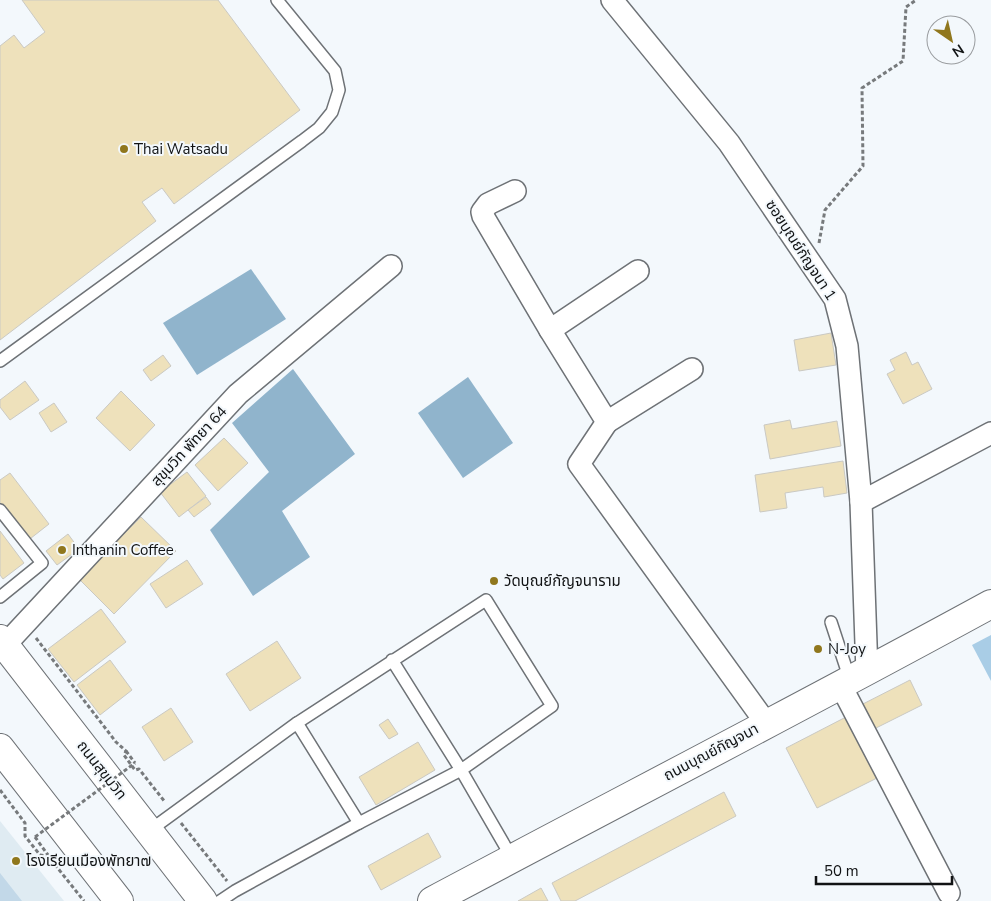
<svg xmlns="http://www.w3.org/2000/svg" width="991" height="901" font-family="'Nunito Sans','Noto Sans Thai',sans-serif">
<style>
.built{fill:#dfebf2}
.green{fill:#c2d8e8}
.forest{fill:#a9cde6}
.water{fill:#90b4cc}
.building{fill:#eee1bb;stroke:#cac9c3}
.lines{fill:none;stroke-linecap:round;stroke-linejoin:round}
.service-casing{stroke:#6e7276;stroke-width:14}
.minor-casing{stroke:#6e7276;stroke-width:24}
.tertiary-casing{stroke:#6e7276;stroke-width:30}
.trunk-casing{stroke:#6e7276;stroke-width:30}
.path{stroke:#777a7c;stroke-width:3;stroke-dasharray:4 2.5;stroke-linecap:butt}
.service{stroke:#fff;stroke-width:11}
.minor{stroke:#fff;stroke-width:21}
.tertiary{stroke:#fff;stroke-width:28}
.trunk{stroke:#fff;stroke-width:28}
.path-bridge{stroke:#777a7c;stroke-width:3;stroke-dasharray:4 2.5;stroke-linecap:butt}
.poi-dot{fill:#90771d;stroke:#f3f8fc;stroke-width:2}
.labels{text-anchor:middle;dominant-baseline:central;stroke-width:4;stroke-linejoin:round;paint-order:stroke}
.poi-label{font-size:15px;fill:#111314;stroke:#f3f8fc;text-anchor:start}
.street-label{font-size:15px;fill:#111314;stroke:#f3f8fc}
</style>
<rect width="100%" height="100%" fill="#f3f8fc"/>
<polygon class="built" points="0,821 64,901 0,901"/>
<polygon class="green" points="0,873 22,901 0,901"/>
<polygon class="forest" points="991,635 991,681 972,645"/>
<g class="water">
<polygon points="251,269 286,319 197,375 163,323"/>
<polygon points="293,369 355,454 282,511 310,557 253,596 210,530 269,472 232,423"/>
<polygon points="468,377 513,443 463,478 418,413"/>
</g>
<g class="building">
<polygon points="22,0 218,0 300,110 174,204 162,188 142,202 156,221 0,340 0,46 14,35 24,48 45,32"/>
<polygon points="831,333 836,365 799,371 794,340"/>
<polygon points="906,352 912,365 918,362 932,389 903,404 887,374 895,370 890,360"/>
<polygon points="163,355 171,366 151,381 143,370"/>
<polygon points="25,381 39,400 10,420 0,407 0,400"/>
<polygon points="121,391 155,425 130,451 96,418"/>
<polygon points="54,403 67,422 51,432 39,413"/>
<polygon points="790,420 792,429 837,421 841,446 770,459 764,425"/>
<polygon points="224,438 248,463 218,491 195,465"/>
<polygon points="843,461 847,493 824,497 823,487 785,493 787,508 760,512 755,475"/>
<polygon points="187,472 206,496 179,517 160,492"/>
<polygon points="10,473 49,524 26,542 0,508 0,480"/>
<polygon points="206,497 211,504 194,517 188,510"/>
<polygon points="141,517 176,551 114,614 79,579"/>
<polygon points="0,531 24,563 3,579 0,575"/>
<polygon points="68,534 79,549 57,565 46,551"/>
<polygon points="187,560 203,584 166,608 150,584"/>
<polygon points="101,609 126,642 74,682 48,649"/>
<polygon points="277,641 301,678 250,711 226,674"/>
<polygon points="110,660 132,690 100,715 77,685"/>
<polygon points="910,680 922,705 870,731 857,707"/>
<polygon points="171,708 193,742 164,761 142,727"/>
<polygon points="846,717 877,778 817,808 786,748"/>
<polygon points="388,719 398,734 389,739 379,725"/>
<polygon points="418,742 435,770 376,805 359,777"/>
<polygon points="724,792 736,816 575,901 561,901 552,883"/>
<polygon points="428,833 441,857 381,890 368,866"/>
<polygon points="541,888 548,901 518,901"/>
</g>
<g class="lines">
<defs>
<g id="service">
<polyline points="0,361 302,141 319,128 332,112 339,90 335,71 277,0"/>
<polyline points="0,510 42,563 0,597"/>
<polyline points="831,622 850,680"/>
<polyline points="297,723 486,600 552,706 461,770 392,660"/>
<polyline points="149,831 297,723 359,823"/>
<polyline points="220,901 235,891 359,823 461,770 512,858"/>
</g>
<g id="minor">
<polyline points="612,0 729,143 835,299 847,346 861,502 867,672"/>
<polyline points="515,191 488,204 482,212 483,216 550,330 607,422 579,464 766,723"/>
<polyline points="550,330 638,271"/>
<polyline points="607,422 692,369"/>
<polyline points="861,502 991,433"/>
<polyline points="5,645 238,394 391,266"/>
<polyline points="841,686 949,893"/>
</g>
<path id="tertiary" d="M432,901C618,802 806,705 991,604"/>
<g id="trunk">
<polyline points="0,639 203,901"/>
<polyline points="0,748 119,901"/>
</g>
</defs>
<use href="#service" class="service-casing"/>
<use href="#minor" class="minor-casing"/>
<use href="#tertiary" class="tertiary-casing"/>
<use href="#trunk" class="trunk-casing"/>
<g class="path">
<polyline points="819,243 825,210 863,166 862,88 903,61 906,7 916,0"/>
<polyline points="36,638 116,742 126,751 124,755 135,770 139,769 165,802"/>
<polyline points="126,751 135,763"/>
<polyline points="0,790 25,823 25,836 40,855 48,856 84,901"/>
<polyline points="181,823 227,881"/>
<polyline points="35,837 48,855"/>
</g>
<use href="#service" class="service"/>
<use href="#minor" class="minor"/>
<use href="#tertiary" class="tertiary"/>
<use href="#trunk" class="trunk"/>
<polyline class="path-bridge" points="35,837 135,763"/>
</g>
<g class="poi-dot">
<circle cx="124" cy="149" r="5"/>
<circle cx="62" cy="550" r="5"/>
<circle cx="494" cy="581" r="5"/>
<circle cx="818" cy="649" r="5"/>
<circle cx="16" cy="861" r="5"/>
</g>
<g class="labels">
<g class="poi-label">
<text x="134" y="149">Thai Watsadu</text>
<text x="72" y="550">Inthanin Coffee</text>
<text x="504" y="581">วัดบุณย์กัญจนาราม</text>
<text x="828" y="649">N-Joy</text>
<text x="26" y="861">โรงเรียนเมืองพัทยา๗</text>
</g>
<g class="street-label">
<text transform="translate(801 250) rotate(57)">ซอยบุณย์กัญจนา 1</text>
<text transform="translate(189 446) rotate(-47)">สุขุมวิท พัทยา 64</text>
<text transform="translate(711 752) rotate(-28)">ถนนบุณย์กัญจนา</text>
<text transform="translate(102 770) rotate(52)">ถนนสุขุมวิท</text>
</g>
</g>
<g transform="translate(951 40) rotate(146)"><circle r="24" fill="#f3f8fc" stroke="#999c9f"/>
<path d="M0-4L9 19L0 12L-9 19Z" fill="#90771d"/>
<text y="-8" font-size="14" font-weight="bold" text-anchor="middle" fill="#111314">N</text>
</g>
<path d="M816 876v8h136v-8" fill="none" stroke="#111314" stroke-width="2.5"/>
<text x="824" y="876" font-size="15" fill="#111314" stroke="#f3f8fc" stroke-width="4" paint-order="stroke">50 m</text>
</svg>
